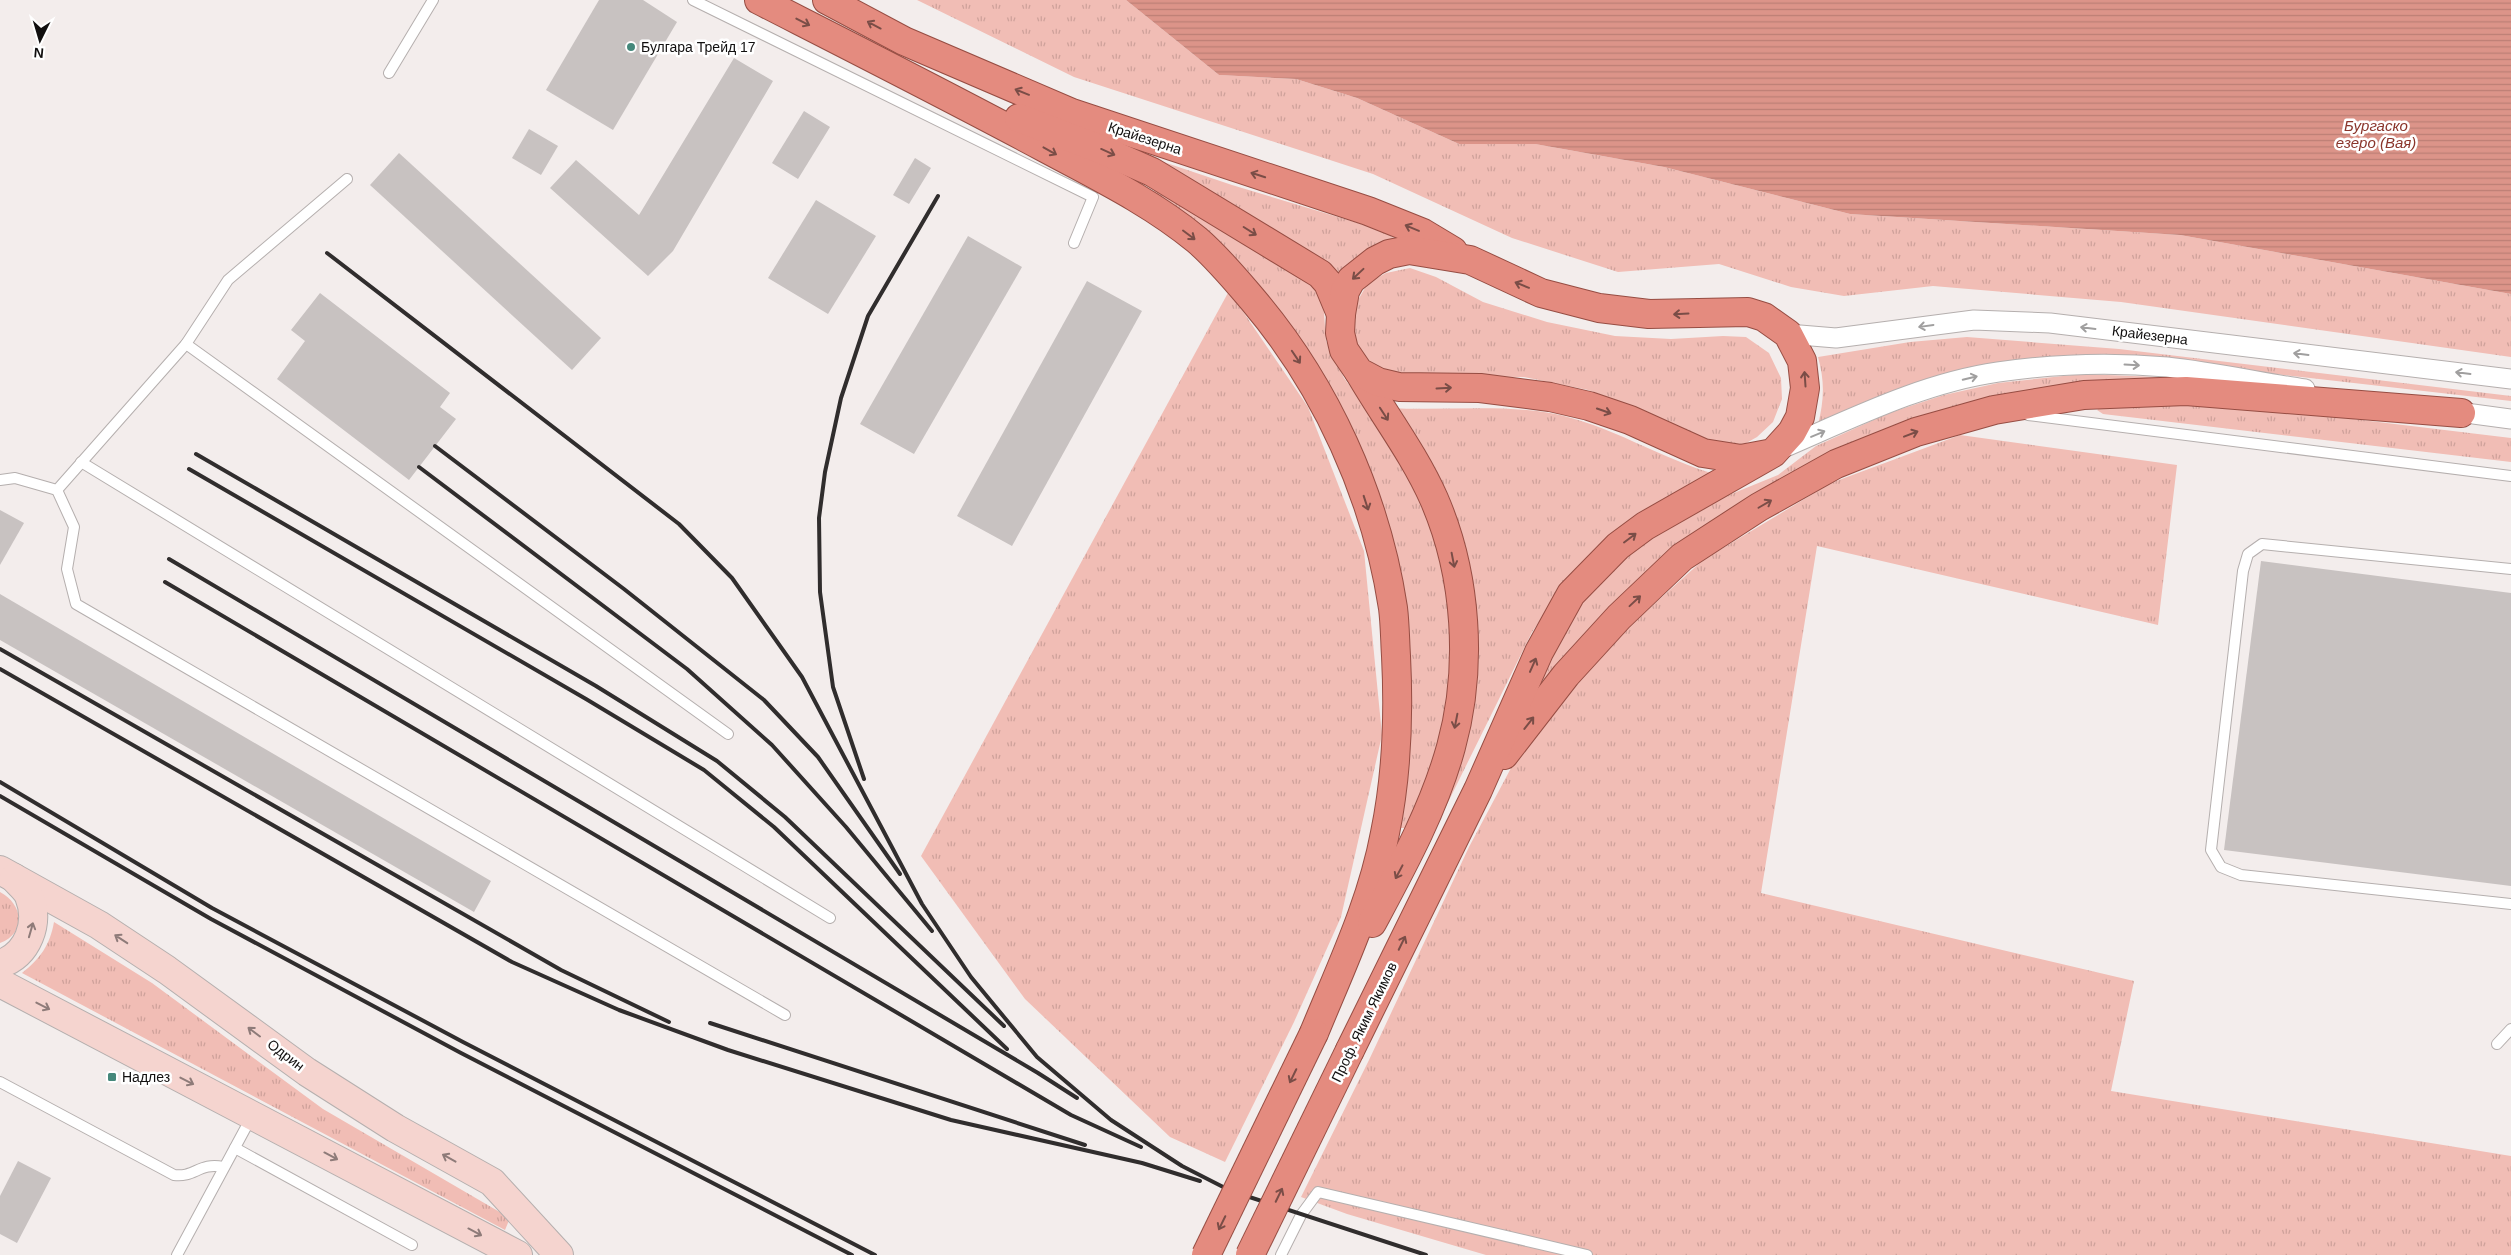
<svg xmlns="http://www.w3.org/2000/svg" width="2511" height="1255" font-family="Arial,sans-serif">
<style>
.grass{fill:url(#grass-tufts)}
.water{fill:url(#water-rules)}
.building{fill:#c8c2c1}
.lines{fill:none;stroke-linecap:round;stroke-linejoin:round}
.service-casing{stroke:#b5afae;stroke-width:12}
.minor-casing{stroke:#b5afae;stroke-width:21}
.secondary-casing{stroke:#b5afae;stroke-width:30}
.trunk-casing{stroke:#964d43;stroke-width:30}
.service{stroke:#fff;stroke-width:10}
.minor{stroke:#fff;stroke-width:19}
.secondary{stroke:#f5d4cf;stroke-width:28}
.trunk{stroke:#e48b7f;stroke-width:28}
.rail{stroke:#302d2d;stroke-width:4}
.trunk-bridge-casing{stroke:#964d43;stroke-width:30;stroke-linecap:butt}
.trunk-bridge{stroke:#e48b7f;stroke-width:28}
.oneway{stroke:#7a4d47}
.oneway2{stroke:#a09f9f}
.oneway3{stroke:#8e7b79}
.poi-dot{fill:#45887b;stroke:#fff;stroke-width:2}
.labels{text-anchor:middle;dominant-baseline:central;stroke-width:5;stroke-linejoin:round;paint-order:stroke}
.poi-label{font-size:14px;fill:#110f0f;stroke:#fff;text-anchor:start}
.street-label{font-size:14px;fill:#110f0f;stroke:#fff}
.water-label{font-size:15px;font-style:italic;fill:#8a352b;stroke:#fff}
</style>
<defs>
<pattern id="grass-tufts" width="24" height="20" patternUnits="userSpaceOnUse" patternTransform="scale(1.25)"><rect width="24" height="20" fill="#f1bdb5"/><path d="M3 7l-1-3M5 7V3M7 7l1-3M15 17l-1-3M17 17v-4M19 17l1-3" fill="none" stroke="#cea19a"/></pattern>
<pattern id="water-rules" width="6" height="5" patternUnits="userSpaceOnUse" patternTransform="scale(1.25)"><rect width="6" height="5" fill="#dc9489"/><path d="M0 2.5h6" fill="none" stroke="#bc7e75"/></pattern>
</defs>
<rect width="100%" height="100%" fill="#f3edec"/>
<g class="grass">
<polygon points="917,0 1126,0 1219,75 1296,79 1357,98 1459,144 1535,144 1664,167 1850,214 2180,235 2511,294 2511,357 2121,302 1933,286 1844,296 1791,287 1719,264 1618,272 1512,238 1373,174 1074,77"/>
<path d="M1113,145L1232,185L1381,230L1400,242C1371,246 1354,257 1337,281Z"/>
<polygon points="1161,189 1316,285 1323,299 1326,341 1344,378 1392,442 1446,556 1456,666 1434,772 1406,828 1398,828 1407,696 1345,426 1154,197 1154,190"/>
<polygon points="1410,268 1436,277 1483,302 1547,322 1615,336 1671,339 1723,336 1746,337 1769,353 1781,378 1782,399 1773,422 1757,437 1741,446 1700,440 1648,412 1588,390 1524,377 1393,376 1373,365 1357,346 1353,324 1355,305 1368,283 1386,273"/>
<polygon points="1229,291 1308,407 1364,551 1382,735 1341,917 1294,1022 1225,1162 1170,1137 1025,999 921,856"/>
<path d="M1967,337L2119,349L2511,396V401L2109,355L2075,356L1818,425C1824,400 1825,382 1818,357L1910,342Z"/>
<polygon points="2082,374 2157,377 2191,383 2047,394 1777,489 1549,679 1541,680 1557,633 1581,599 1617,562 1658,533 1724,497 1778,475 1816,446 1889,413 1944,395 1998,383"/>
<polygon points="2192,405 2295,412 2511,438 2511,462 2103,414 2097,410 2103,406"/>
<path d="M1390,408C1444,411 1497,404 1550,413C1610,424 1660,459 1718,475L1573,572L1532,632L1424,851L1476,618Z"/>
<polygon points="1960,435 2177,465 2158,625 1817,546 1761,893 2134,981 2111,1091 2511,1156 2511,1255 1486,1255 1347,1214 1301,1197 1369,1060 1469,847 1519,753 1601,652 1703,560 1831,483"/>
<path d="M0,892C23,904 27,933 0,943Z"/>
<path d="M54,922L152,983L323,1109L510,1218L505,1230L22,973C40,959 50,945 54,922Z"/>
</g>
<polygon class="water" points="1126,0 2511,0 2511,294 2180,235 1850,214 1664,167 1535,144 1459,144 1357,98 1296,79 1219,75"/>
<g class="building">
<polygon points="599,0 643,0 677,22 613,130 546,90"/>
<polygon points="734,58 773,81 673,251 648,276 550,188 576,160 639,215"/>
<polygon points="804,111 830,127 798,179 772,163"/>
<polygon points="529,129 558,146 541,175 512,158"/>
<polygon points="399,153 601,338 572,370 370,185"/>
<polygon points="915,158 931,168 909,204 893,195"/>
<polygon points="816,200 876,236 828,314 768,278"/>
<polygon points="968,236 1022,267 914,454 860,424"/>
<polygon points="1087,281 1142,311 1012,546 957,516"/>
<polygon points="320,293 450,393 440,407 456,419 409,480 277,379 305,341 291,330"/>
<polygon points="0,510 24,523 0,565"/>
<polygon points="2261,561 2511,593 2511,886 2224,850"/>
<polygon points="0,594 491,881 474,912 0,640"/>
<polygon points="18,1161 51,1178 17,1243 0,1234 0,1196"/>
</g>
<g class="lines">
<defs>
<g id="service">
<polyline points="693,0 1093,197 1074,243"/>
<polyline points="389,73 433,0"/>
<polyline points="186,344 728,734"/>
<polyline points="2028,415 2511,476"/>
<polyline points="81,462 830,918"/>
<polyline points="0,480 15,478 57,490 186,344 228,280 347,179"/>
<polyline points="57,490 74,527 67,569 76,604 785,1015"/>
<polyline points="2511,569 2262,544 2248,554 2243,571 2211,850 2221,867 2241,875 2511,904"/>
<polyline points="2497,1044 2511,1029"/>
<path d="M0,1082L174,1175C194,1178 200,1162 223,1167"/>
<polyline points="235,1148 412,1245"/>
<polyline points="177,1255 252,1116"/>
<polyline points="1281,1255 1301,1215 1318,1192 1587,1255"/>
</g>
<g id="minor">
<polyline points="1788,334 1836,338 1974,320 2050,323 2511,379"/>
<polyline points="2451,411 2511,419"/>
<path d="M1781,449C1851,419 1922,383 1998,372C2053,364 2111,362 2167,367C2213,372 2259,382 2305,389"/>
</g>
<g id="secondary">
<polyline points="0,870 99,925 167,970 307,1072 395,1128 492,1182 559,1255"/>
<path d="M0,964C28,955 40,923 29,896C26,889 18,883 14,878"/>
<polyline points="0,983 518,1255"/>
</g>
<g id="trunk">
<path d="M759,0C855,49 950,97 1045,148C1097,176 1151,202 1197,240C1217,257 1236,280 1253,300C1326,386 1376,496 1393,608C1395,624 1395,640 1396,656C1399,715 1397,775 1385,833C1372,903 1341,967 1314,1033"/>
<polyline points="827,0 904,41 1072,113 1368,211 1423,233 1453,251"/>
<polyline points="1019,118 1100,149 1152,172 1320,274 1328,283 1341,314"/>
<path d="M1359,372C1384,415 1414,454 1434,499C1467,575 1473,668 1451,747C1434,809 1402,867 1372,923"/>
<polyline points="1504,755 1566,675 1619,617 1682,557 1759,507 1836,464 1916,432 1994,410 2084,395 2186,391 2461,413"/>
<polyline points="1350,1050 1478,790 1539,652 1571,594 1618,546 1645,526 1773,453 1792,432 1800,417 1805,388 1802,361 1788,334 1764,317 1748,312 1649,314 1599,308 1541,293 1470,260 1409,250 1389,254 1375,261 1351,280 1345,291 1341,314 1340,333 1344,350 1359,372 1378,382 1399,387 1480,388 1550,397 1589,406 1630,420 1703,453 1741,459 1773,453"/>
</g>
</defs>
<use href="#service" class="service-casing"/>
<use href="#minor" class="minor-casing"/>
<use href="#secondary" class="secondary-casing"/>
<use href="#trunk" class="trunk-casing"/>
<use href="#service" class="service"/>
<use href="#minor" class="minor"/>
<use href="#secondary" class="secondary"/>
<use href="#trunk" class="trunk"/>
<g class="rail">
<polyline points="327,253 679,524 732,578 802,677 922,904 971,977 1037,1057 1111,1120 1182,1166 1231,1191 1426,1255"/>
<polyline points="435,446 624,589 764,700 818,757 900,874"/>
<polyline points="196,454 596,686 717,761 785,817 1004,1026"/>
<polyline points="419,467 687,669 772,745 846,827 932,931"/>
<polyline points="189,469 586,699 704,770 774,827 1007,1049"/>
<polyline points="169,559 1038,1073 1077,1098"/>
<polyline points="165,582 1071,1115 1141,1147"/>
<polyline points="0,649 561,970 669,1022"/>
<polyline points="0,669 512,962 619,1010 728,1050 951,1120 1142,1163 1200,1181"/>
<polyline points="864,779 833,687 820,592 819,518 825,472 841,398 868,316 938,196"/>
<polyline points="0,782 212,908 463,1042 875,1255"/>
<polyline points="0,796 211,919 461,1053 852,1255"/>
<polyline points="710,1023 1085,1145"/>
</g>
<defs>
<g id="trunk-bridge">
<polyline points="1206,1255 1314,1033"/>
<polyline points="1250,1255 1350,1050"/>
</g>
</defs>
<use href="#trunk-bridge" class="trunk-bridge-casing"/>
<use href="#trunk-bridge" class="trunk-bridge"/>
</g>
<defs><path id="oneway-shaft" d="M-6 0H5M1.5-3L5.5 0L1.5 3" fill="none" stroke-width="1.6" stroke-linecap="round" stroke-linejoin="round" transform="scale(1.25)"/></defs>
<g class="oneway">
<use href="#oneway-shaft" transform="translate(803 22) rotate(27)"/>
<use href="#oneway-shaft" transform="translate(874 25) rotate(-152)"/>
<use href="#oneway-shaft" transform="translate(1022 92) rotate(-158)"/>
<use href="#oneway-shaft" transform="translate(1050 151) rotate(29)"/>
<use href="#oneway-shaft" transform="translate(1108 152) rotate(24)"/>
<use href="#oneway-shaft" transform="translate(1258 175) rotate(-162)"/>
<use href="#oneway-shaft" transform="translate(1412 228) rotate(-157)"/>
<use href="#oneway-shaft" transform="translate(1250 231) rotate(32)"/>
<use href="#oneway-shaft" transform="translate(1189 235) rotate(37)"/>
<use href="#oneway-shaft" transform="translate(1358 274) rotate(137)"/>
<use href="#oneway-shaft" transform="translate(1522 285) rotate(-158)"/>
<use href="#oneway-shaft" transform="translate(1681 314) rotate(177)"/>
<use href="#oneway-shaft" transform="translate(1296 357) rotate(56)"/>
<use href="#oneway-shaft" transform="translate(1805 379) rotate(-94)"/>
<use href="#oneway-shaft" transform="translate(1444 388) rotate(-3)"/>
<use href="#oneway-shaft" transform="translate(1604 411) rotate(19)"/>
<use href="#oneway-shaft" transform="translate(1384 414) rotate(57)"/>
<use href="#oneway-shaft" transform="translate(1911 434) rotate(-21)"/>
<use href="#oneway-shaft" transform="translate(1366 503) rotate(72)"/>
<use href="#oneway-shaft" transform="translate(1765 504) rotate(-30)"/>
<use href="#oneway-shaft" transform="translate(1630 538) rotate(-37)"/>
<use href="#oneway-shaft" transform="translate(1453 560) rotate(79)"/>
<use href="#oneway-shaft" transform="translate(1635 601) rotate(-43)"/>
<use href="#oneway-shaft" transform="translate(1533 665) rotate(-66)"/>
<use href="#oneway-shaft" transform="translate(1456 721) rotate(101)"/>
<use href="#oneway-shaft" transform="translate(1529 723) rotate(-52)"/>
<use href="#oneway-shaft" transform="translate(1399 872) rotate(118)"/>
<use href="#oneway-shaft" transform="translate(1402 943) rotate(-64)"/>
<use href="#oneway-shaft" transform="translate(1293 1076) rotate(116)"/>
<use href="#oneway-shaft" transform="translate(1279 1195) rotate(-64)"/>
<use href="#oneway-shaft" transform="translate(1222 1223) rotate(116)"/>
</g>
<g class="oneway2">
<use href="#oneway-shaft" transform="translate(1926 326) rotate(172)"/>
<use href="#oneway-shaft" transform="translate(2088 328) rotate(-173)"/>
<use href="#oneway-shaft" transform="translate(2301 354) rotate(-173)"/>
<use href="#oneway-shaft" transform="translate(2132 365) rotate(3)"/>
<use href="#oneway-shaft" transform="translate(2463 373) rotate(-173)"/>
<use href="#oneway-shaft" transform="translate(1970 378) rotate(-14)"/>
<use href="#oneway-shaft" transform="translate(1818 434) rotate(-23)"/>
</g>
<g class="oneway3">
<use href="#oneway-shaft" transform="translate(31 930) rotate(-74)"/>
<use href="#oneway-shaft" transform="translate(121 939) rotate(-147)"/>
<use href="#oneway-shaft" transform="translate(43 1006) rotate(27)"/>
<use href="#oneway-shaft" transform="translate(254 1032) rotate(-143)"/>
<use href="#oneway-shaft" transform="translate(187 1081) rotate(27)"/>
<use href="#oneway-shaft" transform="translate(331 1156) rotate(28)"/>
<use href="#oneway-shaft" transform="translate(449 1158) rotate(-151)"/>
<use href="#oneway-shaft" transform="translate(475 1232) rotate(28)"/>
</g>
<g class="poi-dot">
<circle cx="631" cy="47" r="5"/>
<rect x="107" y="1072" width="10" height="10" rx="2.5"/>
</g>
<g class="labels">
<g class="poi-label">
<text x="641" y="47">Булгара Трейд 17</text>
<text x="122" y="1077">Надлез</text>
</g>
<g class="street-label">
<text transform="translate(1145 138) rotate(18)">Крайезерна</text>
<text transform="translate(2150 335) rotate(7)">Крайезерна</text>
<text transform="translate(1364 1022) rotate(-64)">Проф. Яким Якимов</text>
<text transform="translate(286 1055) rotate(37)">Одрин</text>
</g>
<g class="water-label">
<text x="2376" y="125">Бургаско<tspan x="2376" dy="17">езеро (Вая)</tspan></text>
</g>
</g>
<g transform="translate(40 40) rotate(185)" stroke="#ffffff" stroke-width="4" paint-order="stroke">
<path d="M0-4L9 19L0 12L-9 19Z" fill="#110f0f"/>
<text y="-8" font-size="14" font-weight="bold" text-anchor="middle" fill="#110f0f">N</text>
</g>
</svg>
